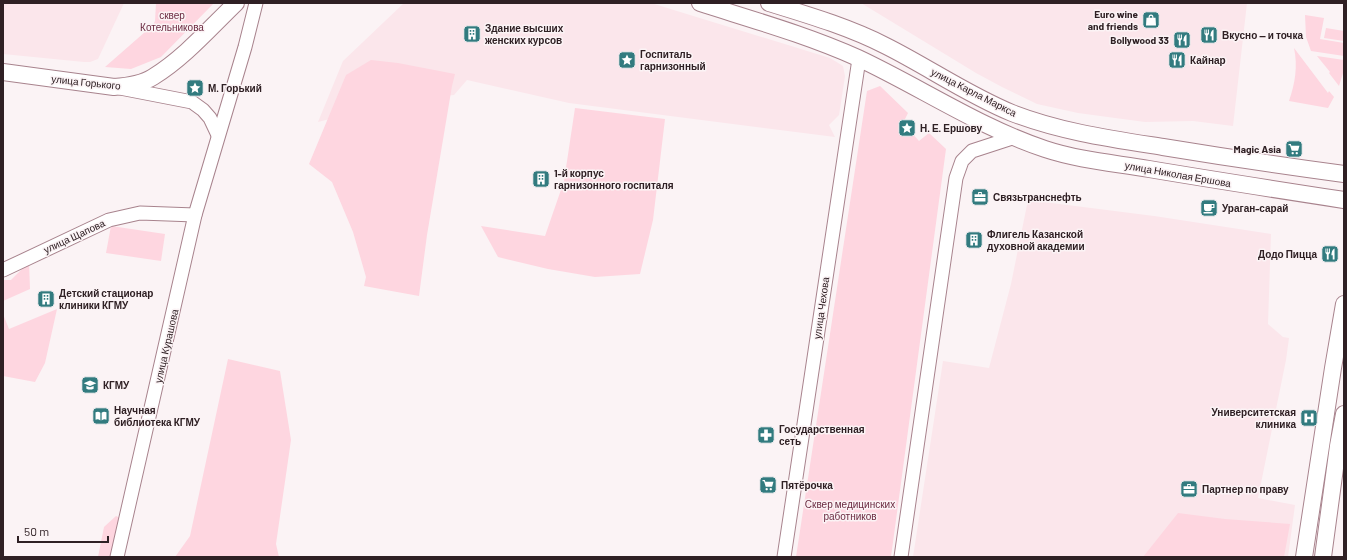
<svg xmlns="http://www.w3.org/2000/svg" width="1347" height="560" font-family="Barlow,sans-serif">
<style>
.built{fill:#fbe6eb}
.green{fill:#fed6e0}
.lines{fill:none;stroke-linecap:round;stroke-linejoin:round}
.minor-casing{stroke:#a8838d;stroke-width:15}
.major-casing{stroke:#a8838d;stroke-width:18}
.minor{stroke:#fff;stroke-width:13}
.major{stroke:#fff;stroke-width:16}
.labels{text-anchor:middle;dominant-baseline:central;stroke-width:3;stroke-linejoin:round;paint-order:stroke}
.poi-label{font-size:10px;font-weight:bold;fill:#2f2024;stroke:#fbf3f5;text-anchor:start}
.park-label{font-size:10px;fill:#6b2b41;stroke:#fbf3f5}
.street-label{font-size:10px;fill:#2f2024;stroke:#fbf3f5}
</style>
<rect width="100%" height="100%" fill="#fbf3f5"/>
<g class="built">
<polygon points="3,3 124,3 98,59 90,62 84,62 3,54"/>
<polygon points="404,3 651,3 830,58 843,66 845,76 839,115 829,125 835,137 569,103 467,80 454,95 403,100 318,122 343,61"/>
<polygon points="861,3 1247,3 1233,126 1193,121 1145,122 1078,113 1037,104 1002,87 976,73"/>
<polygon points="1028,200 1154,216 1271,234 1268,324 1283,337 1289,338 1286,360 1258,498 1295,505 1288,557 913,557 943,361 989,368 1011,284"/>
</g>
<g class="green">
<polygon points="156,3 214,3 161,57 131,69 105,67 153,25 155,21"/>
<polygon points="1305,15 1324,18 1320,39 1344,43 1344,56 1311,51 1306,37"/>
<polygon points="1326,28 1344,31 1344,41 1324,38"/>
<path d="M1294,48L1328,93L1329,91L1334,97L1328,108L1289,101C1295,84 1298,66 1294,48Z"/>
<polygon points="1317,56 1344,60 1344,70 1339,86 1329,73 1330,72"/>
<polygon points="371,60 398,63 455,74 452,86 427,235 419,296 364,286 366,277 353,232 332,182 309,164 346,75"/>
<polygon points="880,86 908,113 903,123 919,141 929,133 946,149 891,557 796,557 867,91"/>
<polygon points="575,108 665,119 653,220 640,274 595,277 548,269 498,257 481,226 545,236 564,181"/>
<polygon points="111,226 165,234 161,261 106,253"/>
<polygon points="29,262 30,289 3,301 3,280 11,280"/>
<polygon points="57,309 45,363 35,382 3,376 3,314 9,329"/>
<polygon points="228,359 280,371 291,440 276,544 279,557 175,557 190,536"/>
<polygon points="1178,513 1225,519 1290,524 1284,557 1143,557"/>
<polygon points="116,516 128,522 117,557 98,557 104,527"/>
</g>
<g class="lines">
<defs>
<g id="minor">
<polyline points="120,88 192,102 203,110 210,118 218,135"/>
<polyline points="3,270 109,220 140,213 195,215"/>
<polyline points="117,557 195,215 245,47 256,3"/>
<polyline points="784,557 859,59"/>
<polyline points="901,557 956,178 962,161 972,151 1015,137"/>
</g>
<g id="major">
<path d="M700,3C753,20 807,35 858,58C920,87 979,127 1045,149C1078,160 1114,163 1149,169C1214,180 1279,190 1344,200"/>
<path d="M769,3C808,15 849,27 886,46C928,67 968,95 1012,113C1061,132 1112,139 1163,147C1224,157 1284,166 1344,174"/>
<path d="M3,72L114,87C127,86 142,84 153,77C184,58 210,28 236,3"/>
<polyline points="1304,557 1333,368 1344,304"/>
<polyline points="1323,557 1338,446 1344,414"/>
</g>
</defs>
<use href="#minor" class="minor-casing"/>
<use href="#major" class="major-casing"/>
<use href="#minor" class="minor"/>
<use href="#major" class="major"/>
</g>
<defs>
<symbol id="shop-square" viewBox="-11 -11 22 22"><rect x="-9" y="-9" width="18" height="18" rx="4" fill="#327b7f" stroke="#fbf3f5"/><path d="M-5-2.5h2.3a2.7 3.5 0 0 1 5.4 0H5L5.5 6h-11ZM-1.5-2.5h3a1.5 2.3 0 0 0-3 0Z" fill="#fff"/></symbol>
<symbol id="building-square" viewBox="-11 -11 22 22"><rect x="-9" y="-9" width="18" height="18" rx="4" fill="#327b7f" stroke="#fbf3f5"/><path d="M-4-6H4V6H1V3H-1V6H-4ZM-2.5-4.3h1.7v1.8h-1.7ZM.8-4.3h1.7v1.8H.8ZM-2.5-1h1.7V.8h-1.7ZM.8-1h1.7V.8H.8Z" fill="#fff"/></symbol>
<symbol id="restaurant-square" viewBox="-11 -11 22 22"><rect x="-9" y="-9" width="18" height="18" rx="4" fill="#327b7f" stroke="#fbf3f5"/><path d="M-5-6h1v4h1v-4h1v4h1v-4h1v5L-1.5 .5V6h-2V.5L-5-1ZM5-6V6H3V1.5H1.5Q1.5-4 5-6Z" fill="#fff"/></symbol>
<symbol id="sight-square" viewBox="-11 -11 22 22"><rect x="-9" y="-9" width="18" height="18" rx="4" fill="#327b7f" stroke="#fbf3f5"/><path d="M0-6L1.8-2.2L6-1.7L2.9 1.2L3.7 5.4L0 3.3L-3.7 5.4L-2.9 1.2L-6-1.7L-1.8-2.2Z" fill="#fff"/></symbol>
<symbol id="supermarket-square" viewBox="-11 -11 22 22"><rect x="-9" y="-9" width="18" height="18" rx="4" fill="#327b7f" stroke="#fbf3f5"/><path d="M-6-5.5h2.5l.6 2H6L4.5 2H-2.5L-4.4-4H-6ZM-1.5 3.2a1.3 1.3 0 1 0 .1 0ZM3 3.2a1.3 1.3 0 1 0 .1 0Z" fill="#fff"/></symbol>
<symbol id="office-square" viewBox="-11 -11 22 22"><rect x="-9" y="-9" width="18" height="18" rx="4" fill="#327b7f" stroke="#fbf3f5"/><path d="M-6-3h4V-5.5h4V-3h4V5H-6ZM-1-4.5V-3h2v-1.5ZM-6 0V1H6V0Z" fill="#fff"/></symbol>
<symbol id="cafe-square" viewBox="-11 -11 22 22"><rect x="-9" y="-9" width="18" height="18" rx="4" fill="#327b7f" stroke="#fbf3f5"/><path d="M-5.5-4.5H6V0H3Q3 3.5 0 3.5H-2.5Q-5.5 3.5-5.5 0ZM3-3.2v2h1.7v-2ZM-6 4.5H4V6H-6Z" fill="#fff"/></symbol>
<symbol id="university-square" viewBox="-11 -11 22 22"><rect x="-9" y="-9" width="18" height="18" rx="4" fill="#327b7f" stroke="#fbf3f5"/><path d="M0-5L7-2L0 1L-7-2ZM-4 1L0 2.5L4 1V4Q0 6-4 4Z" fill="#fff"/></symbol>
<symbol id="library-square" viewBox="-11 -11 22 22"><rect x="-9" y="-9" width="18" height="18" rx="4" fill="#327b7f" stroke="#fbf3f5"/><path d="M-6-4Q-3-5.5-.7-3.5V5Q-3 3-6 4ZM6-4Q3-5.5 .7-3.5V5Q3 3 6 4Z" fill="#fff"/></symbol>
<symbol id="hospital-square" viewBox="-11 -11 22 22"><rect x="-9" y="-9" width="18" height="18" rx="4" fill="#327b7f" stroke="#fbf3f5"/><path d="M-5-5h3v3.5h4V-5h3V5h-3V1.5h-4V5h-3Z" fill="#fff"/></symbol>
<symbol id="pharmacy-square" viewBox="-11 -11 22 22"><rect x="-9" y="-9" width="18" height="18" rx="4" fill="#327b7f" stroke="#fbf3f5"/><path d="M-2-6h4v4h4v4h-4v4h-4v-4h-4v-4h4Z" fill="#fff"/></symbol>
</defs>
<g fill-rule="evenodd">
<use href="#shop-square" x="1141" y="10" width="20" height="20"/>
<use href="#building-square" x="462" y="24" width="20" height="20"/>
<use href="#restaurant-square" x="1199" y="25" width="20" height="20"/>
<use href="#restaurant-square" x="1172" y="30" width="20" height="20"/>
<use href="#sight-square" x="617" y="50" width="20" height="20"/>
<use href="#restaurant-square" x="1167" y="50" width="20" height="20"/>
<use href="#sight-square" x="185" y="78" width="20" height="20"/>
<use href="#sight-square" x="897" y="118" width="20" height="20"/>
<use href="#supermarket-square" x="1284" y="139" width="20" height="20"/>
<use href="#building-square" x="531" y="169" width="20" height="20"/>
<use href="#office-square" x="970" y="187" width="20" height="20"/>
<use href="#cafe-square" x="1199" y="198" width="20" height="20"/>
<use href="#building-square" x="964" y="230" width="20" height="20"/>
<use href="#restaurant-square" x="1320" y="244" width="20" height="20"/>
<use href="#building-square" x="36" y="289" width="20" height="20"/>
<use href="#university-square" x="80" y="375" width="20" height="20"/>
<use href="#library-square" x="91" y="406" width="20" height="20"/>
<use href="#hospital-square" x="1299" y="408" width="20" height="20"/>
<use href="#pharmacy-square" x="756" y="425" width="20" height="20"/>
<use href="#supermarket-square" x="758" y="475" width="20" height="20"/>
<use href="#office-square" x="1179" y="479" width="20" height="20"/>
</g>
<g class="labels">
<g class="poi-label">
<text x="1138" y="14" text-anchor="end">Euro wine<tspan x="1138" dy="12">and friends</tspan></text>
<text x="485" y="28">Здание высших<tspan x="485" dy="12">женских курсов</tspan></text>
<text x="1222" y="35">Вкусно — и точка</text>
<text x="1169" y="40" text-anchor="end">Bollywood 33</text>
<text x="640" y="54">Госпиталь<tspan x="640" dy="12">гарнизонный</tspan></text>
<text x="1190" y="60">Кайнар</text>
<text x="208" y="88">М. Горький</text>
<text x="920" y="128">Н. Е. Ершову</text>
<text x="1281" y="149" text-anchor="end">Magic Asia</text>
<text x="554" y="173">1-й корпус<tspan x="554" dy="12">гарнизонного госпиталя</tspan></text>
<text x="993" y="197">Связьтранснефть</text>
<text x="1222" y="208">Ураган-сарай</text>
<text x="987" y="234">Флигель Казанской<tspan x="987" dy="12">духовной академии</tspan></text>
<text x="1317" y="254" text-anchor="end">Додо Пицца</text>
<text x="59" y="293">Детский стационар<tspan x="59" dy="12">клиники КГМУ</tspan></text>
<text x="103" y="385">КГМУ</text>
<text x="114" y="410">Научная<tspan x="114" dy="12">библиотека КГМУ</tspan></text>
<text x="1296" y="412" text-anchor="end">Университетская<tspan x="1296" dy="12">клиника</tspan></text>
<text x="779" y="429">Государственная<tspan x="779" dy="12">сеть</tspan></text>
<text x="781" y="485">Пятёрочка</text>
<text x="1202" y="489">Партнер по праву</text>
</g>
<g class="park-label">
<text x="172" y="15">сквер<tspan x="172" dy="12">Котельникова</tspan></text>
<text x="850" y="504">Сквер медицинских<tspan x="850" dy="12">работников</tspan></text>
</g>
<g class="street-label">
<text transform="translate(86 82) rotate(6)">улица Горького</text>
<text transform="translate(974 92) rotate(27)">улица Карла Маркса</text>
<text transform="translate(1178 174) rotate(10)">улица Николая Ершова</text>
<text transform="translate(74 236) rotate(-25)">улица Щапова</text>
<text transform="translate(821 308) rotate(-82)">улица Чехова</text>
<text transform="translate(166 346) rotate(-77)">улица Курашова</text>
</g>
</g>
<rect width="1347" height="560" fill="none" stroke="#2f2024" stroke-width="8"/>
<path d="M18 536v6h90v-6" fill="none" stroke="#2f2024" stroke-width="2"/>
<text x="24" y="536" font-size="12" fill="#2f2024" stroke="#fbf3f5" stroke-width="3" paint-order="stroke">50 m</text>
</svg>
